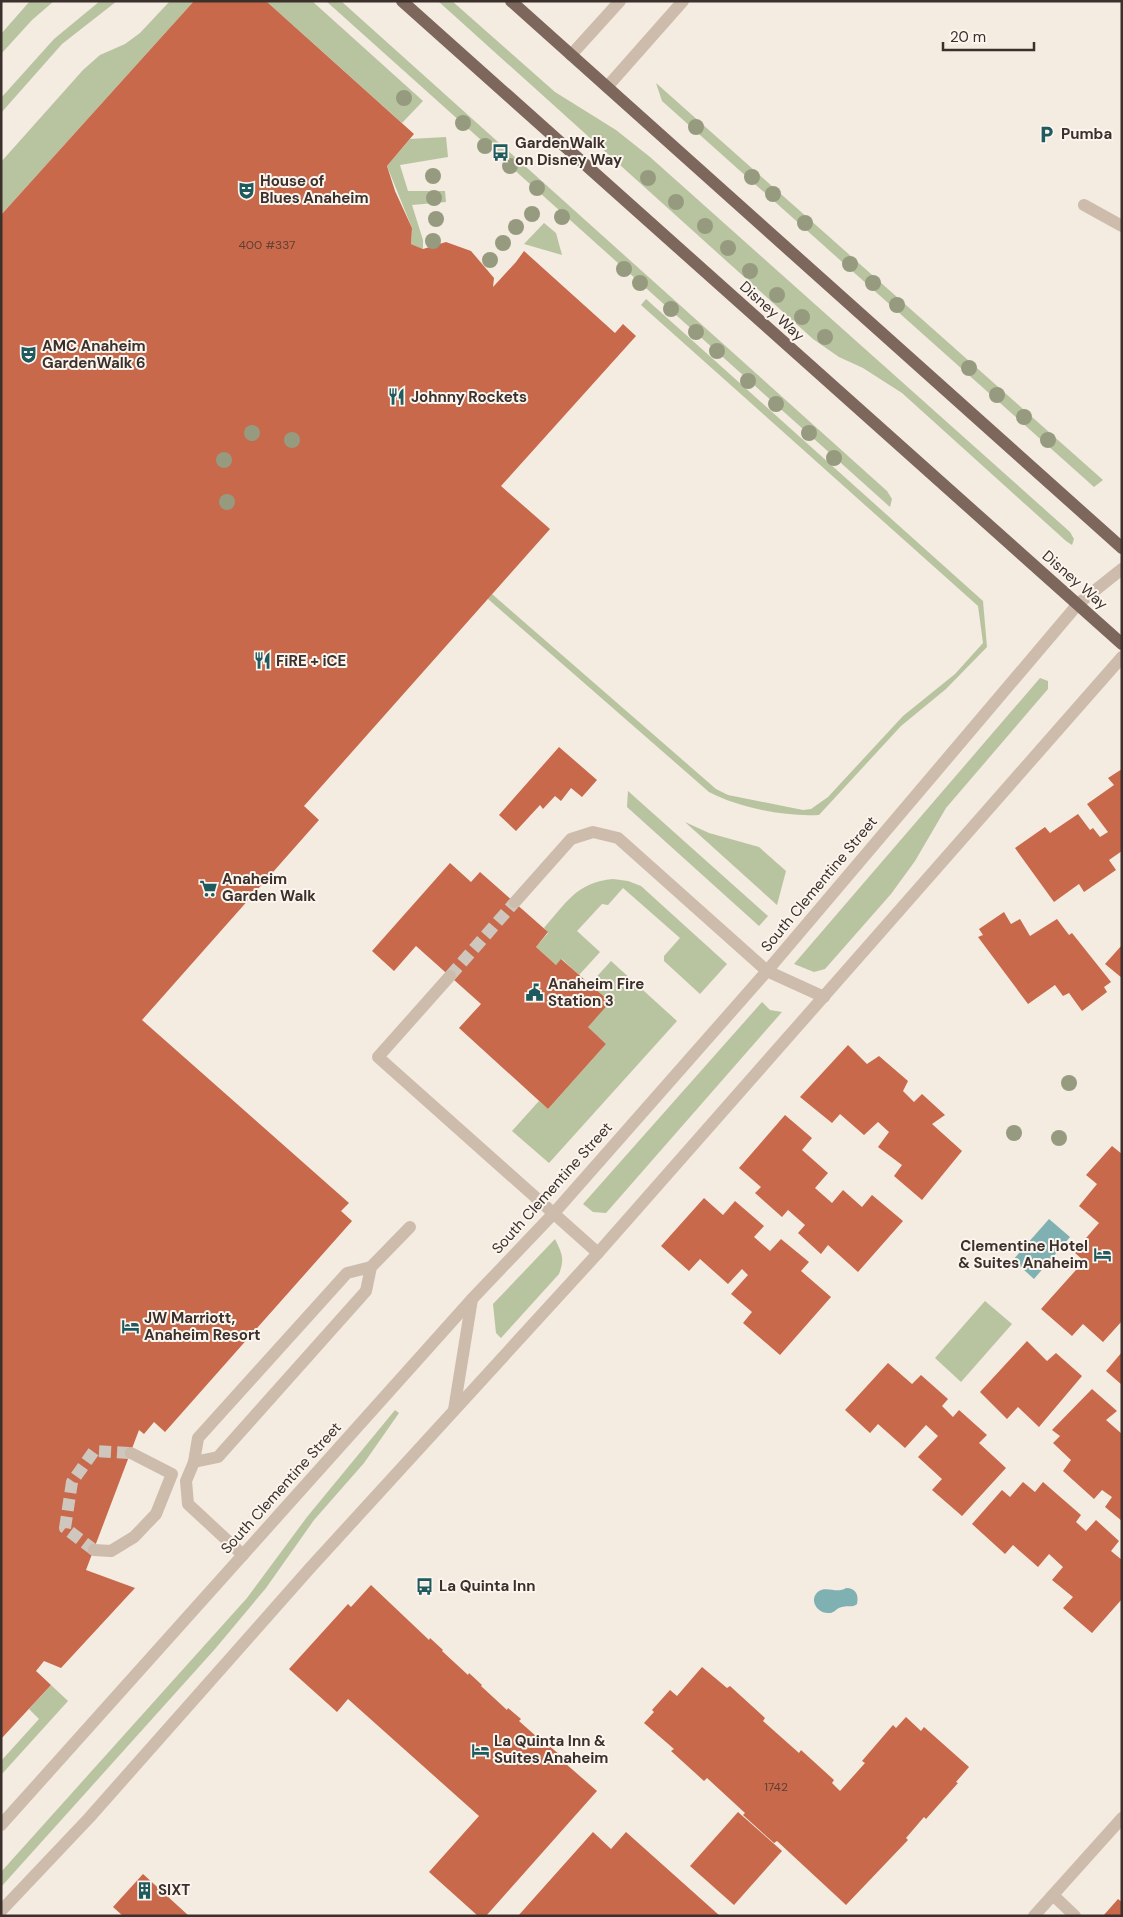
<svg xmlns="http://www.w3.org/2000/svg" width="1123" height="1917" font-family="'DM Sans',sans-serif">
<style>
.green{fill:#b8c4a0}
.water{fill:#7fb0b2}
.building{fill:#c8694b}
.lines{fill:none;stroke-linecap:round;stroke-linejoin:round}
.minor-tunnel{stroke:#cfc6bd;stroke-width:12;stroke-dasharray:12 6;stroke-linecap:butt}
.minor{stroke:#cdbbac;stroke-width:12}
.major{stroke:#7d675c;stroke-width:12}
.tree{fill:#969b7f}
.labels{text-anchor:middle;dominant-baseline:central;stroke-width:4;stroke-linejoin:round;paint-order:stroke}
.number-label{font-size:12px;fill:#5e3e33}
.poi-label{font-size:15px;font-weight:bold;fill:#3b302b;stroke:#fbf5ee;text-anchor:start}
.street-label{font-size:15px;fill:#3b302b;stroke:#fbf5ee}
</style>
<rect width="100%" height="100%" fill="#f4ebe1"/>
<g class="green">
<polygon points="30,1 54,1 32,20 1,54 1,34"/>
<polygon points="100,1 117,1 62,44 1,113 1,98 54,39"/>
<polygon points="170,1 194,1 1,215 1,162 83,70 100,55 125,44 140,33"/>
<polygon points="266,1 312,1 423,101 402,123"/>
<polygon points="326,1 341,1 887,491 892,499 890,507"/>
<polygon points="438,1 452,1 555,92 616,130 650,157 1070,532 1074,539 1072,545 1066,541 902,393 863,368 839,357 813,339"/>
<polygon points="656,83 1103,480 1094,487 662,101"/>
<polygon points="446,137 448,157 400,165 408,191 445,191 446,202 412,205 423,240 423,249 411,244 412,228 387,166 410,139"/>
<polygon points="544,223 556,233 562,255 524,244"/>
<path d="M646,299L983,601L987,647L946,689L901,726L819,815C785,817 740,808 709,792L488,599L492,594L716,789L728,795L803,810L811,809L828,797L903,716L955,674L983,643L978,606L641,305Z"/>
<polygon points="1040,678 1048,681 1048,689 946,808 915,861 891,894 825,969 814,972 794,964"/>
<polygon points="628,791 768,916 759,926 627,807"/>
<polygon points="685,822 709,833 759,847 786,871 777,905"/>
<path d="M613,879L628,881L641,886L727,964L700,994L664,961V956L680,938L623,888L608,905L602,904L577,931L600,952L579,975L562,959L556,965L536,947L548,933L544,928C566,903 577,882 613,879Z"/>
<polygon points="611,961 677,1021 549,1163 512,1131 539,1101 548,1109 606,1044 588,1027 590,984"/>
<polygon points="762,1002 770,1010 782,1012 606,1213 593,1212 583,1204"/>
<path d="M555,1239C562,1254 565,1258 559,1274L501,1338L496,1333L493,1304Z"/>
<polygon points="985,1301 1012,1324 961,1382 935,1358"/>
<polygon points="395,1410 399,1413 364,1463 314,1520 266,1588 215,1649 1,1887 1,1872 247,1598 307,1517"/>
<polygon points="51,1685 68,1701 1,1775 1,1761 39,1719 29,1709"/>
</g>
<g class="water">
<polygon points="1049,1219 1070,1237 1034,1279 1013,1260"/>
<path d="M846,1588C856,1588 859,1595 857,1604C852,1608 848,1605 842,1607C836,1608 834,1614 828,1613C817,1613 808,1599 819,1591C828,1586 837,1594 846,1588Z"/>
</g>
<g class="building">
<polygon points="194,1 266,1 414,134 387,166 395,191 412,228 411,244 423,249 446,242 471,251 494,278 493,287 516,262 524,251 615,333 623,324 636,336 501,486 550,529 304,806 319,820 142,1020 349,1203 341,1211 352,1221 165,1432 154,1422 144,1434 139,1430 86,1570 135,1588 61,1668 44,1661 36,1671 51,1685 1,1739 1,215"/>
<polygon points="559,747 597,780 582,797 571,788 561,801 555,796 543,809 540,805 516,831 499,815"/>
<polygon points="1122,769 1122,851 1109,860 1116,870 1084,892 1079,884 1054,902 1015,848 1045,827 1050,833 1078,814 1090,830 1093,828 1100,837 1108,832 1087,804 1114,785 1108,778"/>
<polygon points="450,863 471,882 480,872 548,932 536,947 556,965 561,959 610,1002 588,1027 606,1044 548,1109 459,1028 481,1004 416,946 394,971 372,951"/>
<polygon points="1004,912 1011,924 1020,919 1030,936 1057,919 1069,935 1072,933 1111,982 1104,987 1107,992 1082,1011 1069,993 1063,996 1055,985 1028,1004 978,937 983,935 979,929"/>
<polygon points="1122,945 1122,978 1105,964"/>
<polygon points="848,1045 867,1064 879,1056 908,1081 903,1091 914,1102 922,1094 945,1115 932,1124 962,1151 922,1200 894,1176 902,1165 878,1147 889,1132 878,1122 864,1135 840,1114 832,1123 800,1097"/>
<polygon points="785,1115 812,1138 802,1150 828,1173 815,1188 832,1203 843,1190 862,1207 872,1195 903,1221 858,1272 828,1245 821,1254 798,1233 805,1225 788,1210 782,1217 755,1193 761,1187 739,1168"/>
<polygon points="1112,1146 1122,1154 1122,1321 1103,1342 1083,1324 1072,1336 1041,1309 1084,1261 1074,1252 1099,1223 1079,1206 1097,1184 1086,1175"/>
<polygon points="704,1198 723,1215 735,1201 764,1226 754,1237 770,1251 781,1239 809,1262 801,1271 831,1297 780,1355 743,1323 752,1312 731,1294 748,1275 742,1269 728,1284 700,1259 689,1271 661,1246"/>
<polygon points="1027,1341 1047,1361 1056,1353 1082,1376 1039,1427 1018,1407 1007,1419 980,1392"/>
<polygon points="1122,1352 1122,1385 1106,1371"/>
<polygon points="888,1363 912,1384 921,1375 948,1399 942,1406 953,1417 959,1410 987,1435 979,1443 1006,1468 962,1516 932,1490 942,1479 918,1457 938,1436 926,1425 905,1448 878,1424 870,1433 845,1410"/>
<polygon points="1092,1389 1117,1411 1106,1420 1122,1434 1122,1521 1105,1507 1112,1497 1102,1490 1094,1499 1063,1471 1071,1460 1053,1443 1060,1436 1052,1430"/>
<polygon points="1023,1482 1035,1492 1043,1482 1081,1515 1076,1522 1086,1531 1096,1520 1119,1541 1111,1551 1122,1560 1122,1599 1092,1633 1063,1608 1073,1597 1052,1580 1063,1567 1049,1554 1038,1567 1013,1545 1005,1554 972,1524 1002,1490 1010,1497"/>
<polygon points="371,1585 429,1640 430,1638 443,1650 442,1651 468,1675 469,1673 482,1685 481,1686 507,1710 508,1708 521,1719 519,1721 546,1745 547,1744 560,1755 558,1757 597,1791 486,1916 478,1916 429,1872 479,1816 348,1699 337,1712 289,1669 348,1604 351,1607"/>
<polygon points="702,1667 727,1688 730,1686 765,1718 763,1721 799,1753 801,1750 834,1780 832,1783 840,1791 865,1763 862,1761 893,1725 896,1728 906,1717 921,1731 924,1727 969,1767 956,1782 958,1783 926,1819 924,1817 906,1838 908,1840 846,1905 777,1841 774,1843 743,1815 745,1813 707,1778 704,1781 671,1751 674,1749 644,1723 654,1712 652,1710 670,1690 677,1696"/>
<polygon points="738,1812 782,1851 734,1905 690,1866"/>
<polygon points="593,1832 611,1849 626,1832 720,1916 518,1916"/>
<polygon points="143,1874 189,1916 123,1916 113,1907"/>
<polygon points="1118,1899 1122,1902 1122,1916 1103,1916"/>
</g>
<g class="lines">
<g class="minor-tunnel">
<polyline points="450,976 515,902"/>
<polyline points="94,1550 65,1528 72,1482 94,1451 131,1453"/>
</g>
<g class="minor">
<polyline points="571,55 620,1"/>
<polyline points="607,87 683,1"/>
<polyline points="1084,205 1122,226"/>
<polyline points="515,902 571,839 593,832 618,838 767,971 824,997"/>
<polyline points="450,976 378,1057 598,1253"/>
<polyline points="454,1410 472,1299"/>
<polyline points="194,1462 218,1457 366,1291 371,1267 410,1227"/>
<polyline points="94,1550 111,1551 134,1537 156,1514 172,1474 131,1453"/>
<polyline points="243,1555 188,1504 186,1481 194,1462 198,1438 347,1273 371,1267"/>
<polyline points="1,1825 472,1299 554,1213 767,971 1078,604 1122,569"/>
<polyline points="1053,1895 1075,1916"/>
<polyline points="1,1911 89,1818 311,1567 598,1253 862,953 1122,657"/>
<polyline points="1034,1916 1122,1818"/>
</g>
<g class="major">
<polyline points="402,1 1122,644"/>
<polyline points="511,1 1122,548"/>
</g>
</g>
<g class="tree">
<circle cx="404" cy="98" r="8"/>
<circle cx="463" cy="123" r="8"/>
<circle cx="696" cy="127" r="8"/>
<circle cx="485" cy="146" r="8"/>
<circle cx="510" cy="166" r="8"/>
<circle cx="433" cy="176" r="8"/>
<circle cx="752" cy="177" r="8"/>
<circle cx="648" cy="178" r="8"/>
<circle cx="537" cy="188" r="8"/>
<circle cx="773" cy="194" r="8"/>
<circle cx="434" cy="198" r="8"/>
<circle cx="676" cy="202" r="8"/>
<circle cx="532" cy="214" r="8"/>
<circle cx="562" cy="217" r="8"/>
<circle cx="436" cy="219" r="8"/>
<circle cx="805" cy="223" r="8"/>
<circle cx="705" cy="226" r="8"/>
<circle cx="516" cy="227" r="8"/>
<circle cx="433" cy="241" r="8"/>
<circle cx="503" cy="243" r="8"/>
<circle cx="728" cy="248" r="8"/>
<circle cx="490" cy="260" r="8"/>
<circle cx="850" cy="264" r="8"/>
<circle cx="624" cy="269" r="8"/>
<circle cx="750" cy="271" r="8"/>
<circle cx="640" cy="283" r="8"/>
<circle cx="873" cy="283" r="8"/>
<circle cx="777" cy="295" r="8"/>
<circle cx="897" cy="305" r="8"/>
<circle cx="671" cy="309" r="8"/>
<circle cx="802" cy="317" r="8"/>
<circle cx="696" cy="332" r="8"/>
<circle cx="825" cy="337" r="8"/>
<circle cx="717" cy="351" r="8"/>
<circle cx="969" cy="368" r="8"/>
<circle cx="748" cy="381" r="8"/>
<circle cx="997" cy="395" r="8"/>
<circle cx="776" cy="404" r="8"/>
<circle cx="1024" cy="417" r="8"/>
<circle cx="252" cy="433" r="8"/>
<circle cx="809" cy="433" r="8"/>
<circle cx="292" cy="440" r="8"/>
<circle cx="1048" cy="440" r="8"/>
<circle cx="834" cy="458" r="8"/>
<circle cx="224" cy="460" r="8"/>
<circle cx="227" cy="502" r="8"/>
<circle cx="1069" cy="1083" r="8"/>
<circle cx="1014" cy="1133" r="8"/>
<circle cx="1059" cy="1138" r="8"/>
</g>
<defs>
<symbol id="parking-bare" viewBox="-9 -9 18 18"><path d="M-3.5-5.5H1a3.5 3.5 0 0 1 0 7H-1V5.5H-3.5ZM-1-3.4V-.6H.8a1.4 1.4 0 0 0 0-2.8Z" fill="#1f5a5e" stroke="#fbf5ee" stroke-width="2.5" paint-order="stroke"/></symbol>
<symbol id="bus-bare" viewBox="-9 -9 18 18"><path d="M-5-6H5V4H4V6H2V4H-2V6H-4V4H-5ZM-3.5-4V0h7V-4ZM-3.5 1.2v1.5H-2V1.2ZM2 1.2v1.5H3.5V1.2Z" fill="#1f5a5e" stroke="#fbf5ee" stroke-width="2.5" paint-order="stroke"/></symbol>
<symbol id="theatre-bare" viewBox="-9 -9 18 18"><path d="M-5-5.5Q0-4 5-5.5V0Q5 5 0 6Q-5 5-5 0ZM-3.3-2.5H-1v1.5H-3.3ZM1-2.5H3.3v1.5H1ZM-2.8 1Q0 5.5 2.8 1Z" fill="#1f5a5e" stroke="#fbf5ee" stroke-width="2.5" paint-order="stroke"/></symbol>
<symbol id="restaurant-bare" viewBox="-9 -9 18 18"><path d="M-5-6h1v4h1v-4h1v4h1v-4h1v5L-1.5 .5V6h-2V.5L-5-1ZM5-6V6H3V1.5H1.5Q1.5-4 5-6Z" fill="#1f5a5e" stroke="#fbf5ee" stroke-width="2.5" paint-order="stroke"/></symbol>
<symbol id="supermarket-bare" viewBox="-9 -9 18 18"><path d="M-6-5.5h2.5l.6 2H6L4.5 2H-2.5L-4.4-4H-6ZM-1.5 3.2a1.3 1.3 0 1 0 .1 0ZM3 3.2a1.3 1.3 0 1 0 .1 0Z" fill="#1f5a5e" stroke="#fbf5ee" stroke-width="2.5" paint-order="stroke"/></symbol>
<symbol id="civic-bare" viewBox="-9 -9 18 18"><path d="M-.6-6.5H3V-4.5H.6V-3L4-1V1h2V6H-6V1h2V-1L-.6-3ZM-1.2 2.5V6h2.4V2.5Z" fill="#1f5a5e" stroke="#fbf5ee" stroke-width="2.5" paint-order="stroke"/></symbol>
<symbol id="hotel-bare" viewBox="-9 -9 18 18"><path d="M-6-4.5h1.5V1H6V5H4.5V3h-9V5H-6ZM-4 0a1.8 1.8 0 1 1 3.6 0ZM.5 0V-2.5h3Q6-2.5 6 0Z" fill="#1f5a5e" stroke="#fbf5ee" stroke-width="2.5" paint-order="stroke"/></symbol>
<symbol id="building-bare" viewBox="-9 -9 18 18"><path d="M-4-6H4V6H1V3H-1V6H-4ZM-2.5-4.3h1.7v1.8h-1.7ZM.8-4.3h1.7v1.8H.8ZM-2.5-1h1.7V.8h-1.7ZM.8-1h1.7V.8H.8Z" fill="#1f5a5e" stroke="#fbf5ee" stroke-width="2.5" paint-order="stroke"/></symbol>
</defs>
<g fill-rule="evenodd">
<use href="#parking-bare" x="1034" y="122" width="25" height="25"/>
<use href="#bus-bare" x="488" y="140" width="25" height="25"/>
<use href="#theatre-bare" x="234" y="178" width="25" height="25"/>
<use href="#theatre-bare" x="16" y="342" width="25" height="25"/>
<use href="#restaurant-bare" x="384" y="384" width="25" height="25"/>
<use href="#restaurant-bare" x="250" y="648" width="25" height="25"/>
<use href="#supermarket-bare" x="196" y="876" width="25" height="25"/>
<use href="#civic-bare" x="522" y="980" width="25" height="25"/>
<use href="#hotel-bare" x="1090" y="1242" width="25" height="25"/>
<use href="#hotel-bare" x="118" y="1314" width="25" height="25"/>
<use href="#bus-bare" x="412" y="1574" width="25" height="25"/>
<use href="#hotel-bare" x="468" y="1738" width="25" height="25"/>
<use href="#building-bare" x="132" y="1878" width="25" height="25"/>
</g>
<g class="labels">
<g class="number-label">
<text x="267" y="245">400 #337</text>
<text x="776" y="1787">1742</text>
</g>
<g class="poi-label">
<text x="1061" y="134">Pumba</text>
<text x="515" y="143">GardenWalk<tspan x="515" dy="17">on Disney Way</tspan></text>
<text x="260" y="181">House of<tspan x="260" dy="17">Blues Anaheim</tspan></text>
<text x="42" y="346">AMC Anaheim<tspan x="42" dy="17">GardenWalk 6</tspan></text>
<text x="411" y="397">Johnny Rockets</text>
<text x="276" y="661">FiRE + iCE</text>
<text x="222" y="879">Anaheim<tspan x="222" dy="17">Garden Walk</tspan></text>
<text x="548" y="984">Anaheim Fire<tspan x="548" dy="17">Station 3</tspan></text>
<text x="1088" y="1246" text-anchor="end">Clementine Hotel<tspan x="1088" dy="17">&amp; Suites Anaheim</tspan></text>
<text x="144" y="1318">JW Marriott,<tspan x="144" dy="17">Anaheim Resort</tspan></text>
<text x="439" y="1586">La Quinta Inn</text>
<text x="494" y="1741">La Quinta Inn &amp;<tspan x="494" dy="17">Suites Anaheim</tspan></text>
<text x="158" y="1890">SIXT</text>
</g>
<g class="street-label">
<text transform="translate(772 311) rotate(42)">Disney Way</text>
<text transform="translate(1075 580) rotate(41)">Disney Way</text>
<text transform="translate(819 884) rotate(-50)">South Clementine Street</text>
<text transform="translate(552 1188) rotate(-48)">South Clementine Street</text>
<text transform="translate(281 1488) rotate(-48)">South Clementine Street</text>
</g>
</g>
<rect width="1123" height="1917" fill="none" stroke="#3b302b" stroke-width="5"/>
<path d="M943 42v8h91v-8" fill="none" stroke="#3b302b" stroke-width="2.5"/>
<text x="950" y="42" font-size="15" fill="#3b302b" stroke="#fbf5ee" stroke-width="4" paint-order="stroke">20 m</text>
</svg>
